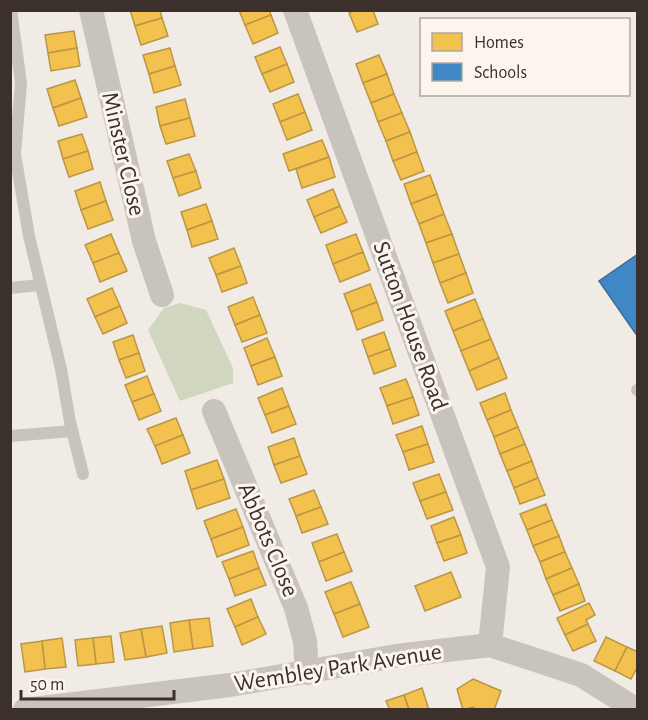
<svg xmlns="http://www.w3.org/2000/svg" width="648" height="720" font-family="'Alegreya Sans',sans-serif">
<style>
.green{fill:#d1d6bf}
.homes{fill:#f2c14e;stroke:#bb9644;stroke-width:1.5}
.schools{fill:#3f88c5;stroke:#3e6e97;stroke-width:1.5}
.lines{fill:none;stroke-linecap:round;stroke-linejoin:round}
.lane{stroke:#c9c3be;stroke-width:12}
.street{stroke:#c9c3be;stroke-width:24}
.labels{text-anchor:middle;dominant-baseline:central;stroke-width:6;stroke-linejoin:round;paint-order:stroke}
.street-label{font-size:24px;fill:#3b302b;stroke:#fbf5ee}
</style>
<rect width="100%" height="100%" fill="#f0ebe5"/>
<polygon class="green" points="180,303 206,310 233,368 233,383 180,401 148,330 164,308"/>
<g class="homes">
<polygon points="130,10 160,10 162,18 135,26"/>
<polygon points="239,10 269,10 271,15 245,25"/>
<polygon points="355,10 373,10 378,24 357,32 349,13"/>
<polygon points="271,15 278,33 253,44 245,25"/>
<polygon points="162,18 168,36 141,45 135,26"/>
<polygon points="74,31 77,48 48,53 45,35"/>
<polygon points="280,47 287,64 262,74 255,57"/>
<polygon points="77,48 80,66 51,71 48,53"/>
<polygon points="170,48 175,66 149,74 143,55"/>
<polygon points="379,55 387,74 363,83 356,64"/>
<polygon points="287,64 294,82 270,92 262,74"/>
<polygon points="175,66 181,85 154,93 149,74"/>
<polygon points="387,74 394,94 371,103 363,83"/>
<polygon points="75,80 81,98 53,108 47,89"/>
<polygon points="298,94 305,112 280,122 273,104"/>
<polygon points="394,94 402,113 378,122 371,103"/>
<polygon points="81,98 87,117 59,126 53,108"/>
<polygon points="185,99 190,118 160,126 156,107"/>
<polygon points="305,112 312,130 287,140 280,122"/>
<polygon points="402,113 410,132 386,141 378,122"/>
<polygon points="190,118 195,136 166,144 160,126"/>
<polygon points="410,132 417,152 393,161 386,141"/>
<polygon points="82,134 88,151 63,159 58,141"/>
<polygon points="322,140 329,157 289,171 283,154"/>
<polygon points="88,151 93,169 69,177 63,159"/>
<polygon points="417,152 424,171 401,180 393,161"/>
<polygon points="189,154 196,171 173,178 167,161"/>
<polygon points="329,157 335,177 302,188 296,169"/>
<polygon points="196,171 201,188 179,196 173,178"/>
<polygon points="430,175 437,194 411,204 404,184"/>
<polygon points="100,182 106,201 81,210 75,191"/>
<polygon points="333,189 340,206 314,217 307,200"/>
<polygon points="437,194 444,214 419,224 411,204"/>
<polygon points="106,201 113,220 88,229 81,210"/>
<polygon points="206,204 212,221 187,230 181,212"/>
<polygon points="340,206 347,222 321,233 314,217"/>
<polygon points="444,214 452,234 426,243 419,224"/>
<polygon points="212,221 218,239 192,247 187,230"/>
<polygon points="111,234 119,253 93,263 85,245"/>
<polygon points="356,234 363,252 333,264 326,245"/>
<polygon points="452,234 459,254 433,263 426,243"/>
<polygon points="234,248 241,266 216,275 209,258"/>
<polygon points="363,252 370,270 340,282 333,264"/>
<polygon points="119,253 127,271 100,282 93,263"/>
<polygon points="459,254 466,273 440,283 433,263"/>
<polygon points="241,266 247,283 222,292 216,275"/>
<polygon points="466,273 473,293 448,303 440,283"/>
<polygon points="370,284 377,302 351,312 344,294"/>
<polygon points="112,288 120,306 95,317 87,299"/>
<polygon points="253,297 260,315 235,325 228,307"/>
<polygon points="475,299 483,319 453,331 445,311"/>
<polygon points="377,302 383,320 357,330 351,312"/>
<polygon points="120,306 127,323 103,334 95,317"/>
<polygon points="260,315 267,333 242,342 235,325"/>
<polygon points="483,319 491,339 461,351 453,331"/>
<polygon points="384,332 390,349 368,357 362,340"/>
<polygon points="133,335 139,353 119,360 113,342"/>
<polygon points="267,338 275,357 251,366 244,348"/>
<polygon points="491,339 499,358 469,371 461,351"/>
<polygon points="390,349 396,366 374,374 368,357"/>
<polygon points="139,353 145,371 126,378 119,360"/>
<polygon points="275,357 282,376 258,385 251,366"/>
<polygon points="499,358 507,378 477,390 469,371"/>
<polygon points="147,376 154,394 132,402 125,385"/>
<polygon points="406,379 413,397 387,406 380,388"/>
<polygon points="282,388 289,406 265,415 258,398"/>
<polygon points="505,393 511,410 487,420 480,403"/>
<polygon points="154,394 161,411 139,420 132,402"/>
<polygon points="413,397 419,415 393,424 387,406"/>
<polygon points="289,406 296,424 272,433 265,415"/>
<polygon points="511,410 518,427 494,437 487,420"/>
<polygon points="176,418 183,435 155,446 147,429"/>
<polygon points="422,426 428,444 403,452 396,435"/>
<polygon points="518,427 525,444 500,454 494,437"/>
<polygon points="183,435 190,453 162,464 155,446"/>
<polygon points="294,438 300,456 274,465 268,447"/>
<polygon points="428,444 434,462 409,470 403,452"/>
<polygon points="525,444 532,461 507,471 500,454"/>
<polygon points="300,456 307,474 281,483 274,465"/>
<polygon points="217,460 224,479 191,490 185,471"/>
<polygon points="532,461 538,478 514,488 507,471"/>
<polygon points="439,474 446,492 420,501 413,483"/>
<polygon points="538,478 545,495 520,504 514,488"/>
<polygon points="224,479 230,498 197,509 191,490"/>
<polygon points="314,490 321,507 296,516 289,499"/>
<polygon points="446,492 453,510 427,519 420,501"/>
<polygon points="546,504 552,520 527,530 520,514"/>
<polygon points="321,507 328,524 302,533 296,516"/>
<polygon points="236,509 243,527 211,539 204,521"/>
<polygon points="454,517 461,535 437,543 431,526"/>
<polygon points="552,520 559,536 533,546 527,530"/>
<polygon points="243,527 249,545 217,557 211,539"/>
<polygon points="337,534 344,552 319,562 312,543"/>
<polygon points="461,535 467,553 444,561 437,543"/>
<polygon points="559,536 565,552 540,562 533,546"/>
<polygon points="253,551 259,568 229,579 222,562"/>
<polygon points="344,552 352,571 326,581 319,562"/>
<polygon points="565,552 572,568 546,579 540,562"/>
<polygon points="259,568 266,585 235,596 229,579"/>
<polygon points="572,568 579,584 553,595 546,579"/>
<polygon points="451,572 461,597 425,611 415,586"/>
<polygon points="351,582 360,604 334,614 325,592"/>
<polygon points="579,584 585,601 560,611 553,595"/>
<polygon points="251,599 258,617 235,627 227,609"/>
<polygon points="589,603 595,615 586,620 588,624 565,635 557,618"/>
<polygon points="360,604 369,627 343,637 334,614"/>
<polygon points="258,617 266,634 242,645 235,627"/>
<polygon points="209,618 213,646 193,649 189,620"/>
<polygon points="189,620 193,649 174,652 170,623"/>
<polygon points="588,624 596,641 573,651 565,635"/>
<polygon points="162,626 167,653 146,657 141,629"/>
<polygon points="141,629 146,657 125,660 120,633"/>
<polygon points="111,636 114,662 96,664 93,638"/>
<polygon points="606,637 627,647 615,671 594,661"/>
<polygon points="62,638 66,667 45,669 42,641"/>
<polygon points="93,638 96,664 78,666 75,640"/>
<polygon points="42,641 45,669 25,672 21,644"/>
<polygon points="627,647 638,652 638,666 631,679 615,671"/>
<polygon points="473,679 501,691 494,710 477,710 473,707 463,710 457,689"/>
<polygon points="422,688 429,710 409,710 404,695"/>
<polygon points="404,695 409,710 390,710 386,701"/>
</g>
<polygon class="schools" points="638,254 638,337 599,281"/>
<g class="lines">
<g class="lane">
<polyline points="11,10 21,83 15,154 29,236 61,369 70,422 83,474"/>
<polyline points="10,288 41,285"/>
<polyline points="637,390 638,390"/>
<polyline points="10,436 72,431"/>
</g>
<g class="street">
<polyline points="91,10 144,241 162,295"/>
<polyline points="295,10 498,567 490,645"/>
<polyline points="214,411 296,608 305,641 307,673"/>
<polyline points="25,710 230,685 396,656 490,645 581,675 637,710"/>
</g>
</g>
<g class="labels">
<g class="street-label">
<text transform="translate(123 154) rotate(77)">Minster Close</text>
<text transform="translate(410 326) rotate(70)">Sutton House Road</text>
<text transform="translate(268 540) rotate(67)">Abbots Close</text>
<text transform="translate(338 668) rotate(-9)">Wembley Park Avenue</text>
</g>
</g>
<rect width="648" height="720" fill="none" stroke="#3b302b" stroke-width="24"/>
<rect x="420" y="18" width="210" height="78" fill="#fbf5ee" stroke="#aea6a0" stroke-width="1.5"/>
<rect x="432" y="33" width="30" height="18" fill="#f2c14e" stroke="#aea6a0" stroke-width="1.5"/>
<text x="474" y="48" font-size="18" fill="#3b302b">Homes</text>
<rect x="432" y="63" width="30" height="18" fill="#3f88c5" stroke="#aea6a0" stroke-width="1.5"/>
<text x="474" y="78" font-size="18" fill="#3b302b">Schools</text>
<path d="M21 690v9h153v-9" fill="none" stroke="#3b302b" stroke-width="3"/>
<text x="30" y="690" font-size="18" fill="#3b302b" stroke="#fbf5ee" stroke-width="4.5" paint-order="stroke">50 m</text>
</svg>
